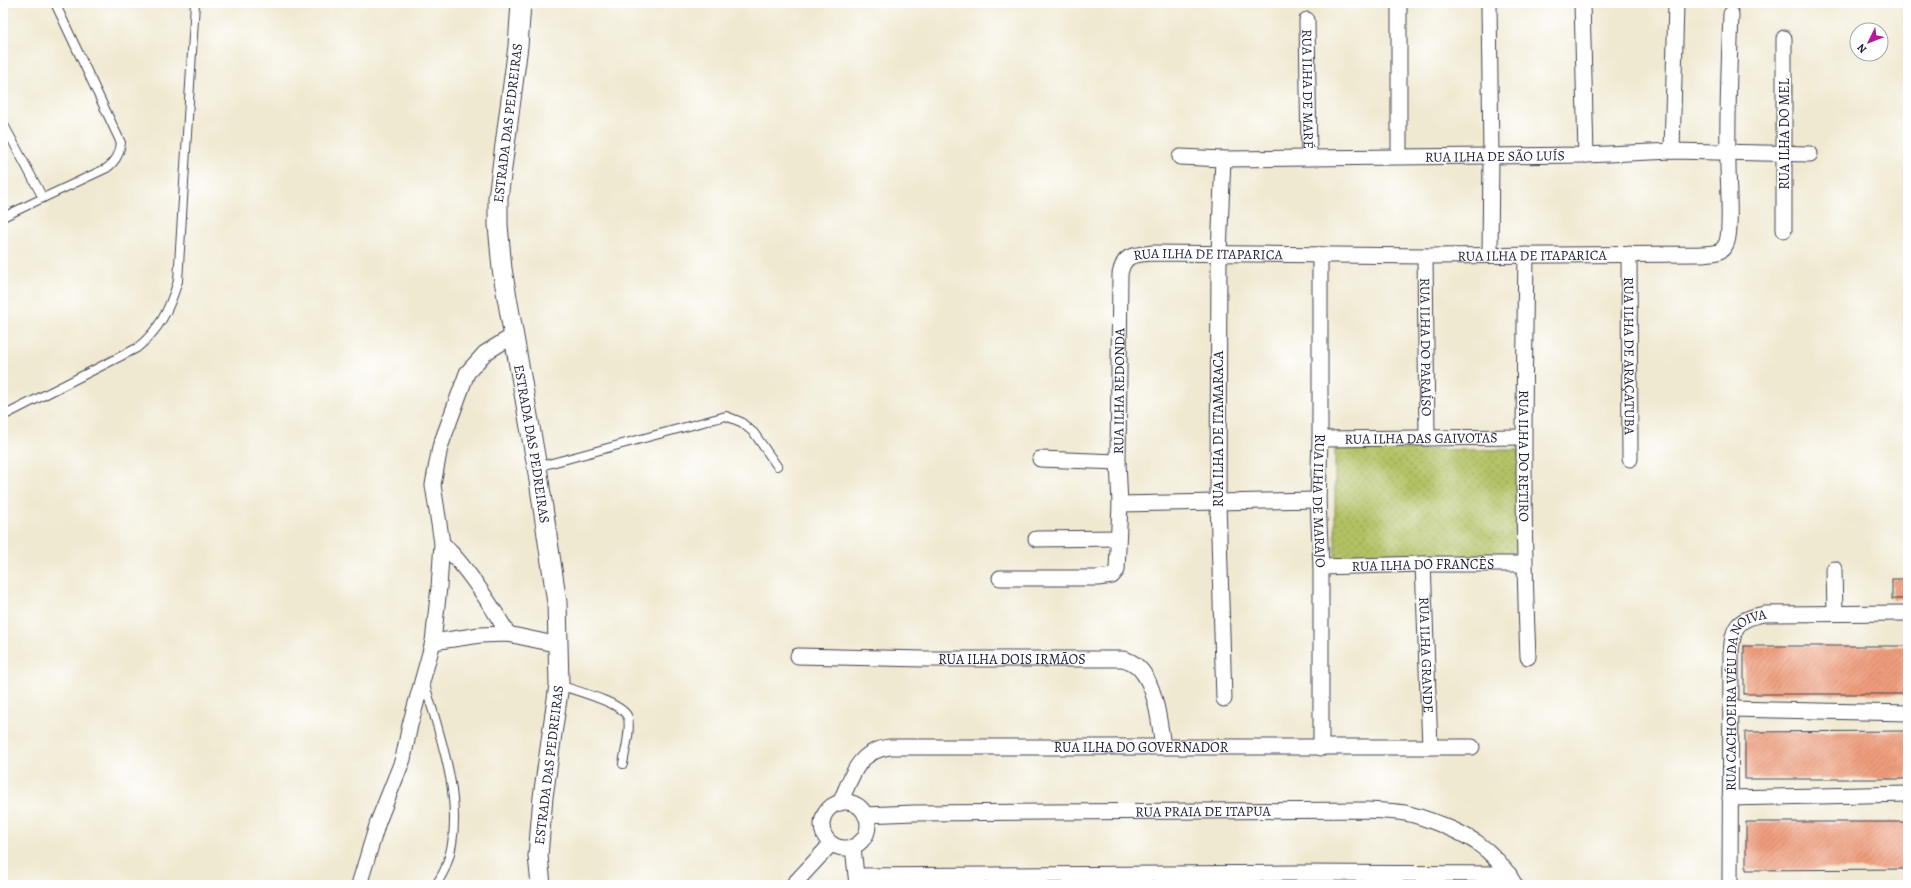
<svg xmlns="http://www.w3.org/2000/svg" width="1911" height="888" font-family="Alegreya,serif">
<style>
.park{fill:url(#park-dots);stroke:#6a724f}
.building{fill:url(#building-hatch)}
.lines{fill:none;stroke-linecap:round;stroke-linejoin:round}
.service-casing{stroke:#414052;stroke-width:10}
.minor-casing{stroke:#414052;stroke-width:17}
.tertiary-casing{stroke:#414052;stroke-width:21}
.service{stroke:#fff;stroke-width:8}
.minor{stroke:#fff;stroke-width:15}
.tertiary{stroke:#fff;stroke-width:19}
.labels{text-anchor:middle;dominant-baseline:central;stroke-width:3.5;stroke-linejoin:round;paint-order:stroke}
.street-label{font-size:14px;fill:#22223b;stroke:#fff}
</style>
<defs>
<pattern id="park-dots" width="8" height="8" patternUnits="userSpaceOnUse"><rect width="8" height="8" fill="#b2c163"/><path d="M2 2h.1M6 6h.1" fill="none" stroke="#909c53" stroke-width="1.8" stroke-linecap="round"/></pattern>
<pattern id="building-hatch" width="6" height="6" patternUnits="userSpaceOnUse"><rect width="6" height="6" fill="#ef9d7b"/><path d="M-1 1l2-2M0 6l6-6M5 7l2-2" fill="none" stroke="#c18066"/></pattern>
</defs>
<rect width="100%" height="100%" fill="#fff"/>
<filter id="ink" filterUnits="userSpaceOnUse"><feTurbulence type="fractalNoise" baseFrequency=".025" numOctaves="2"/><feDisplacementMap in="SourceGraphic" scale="8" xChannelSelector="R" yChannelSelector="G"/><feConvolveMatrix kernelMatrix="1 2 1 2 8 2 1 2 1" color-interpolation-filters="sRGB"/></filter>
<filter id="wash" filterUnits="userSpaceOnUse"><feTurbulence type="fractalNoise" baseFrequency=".012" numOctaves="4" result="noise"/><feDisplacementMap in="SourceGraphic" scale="16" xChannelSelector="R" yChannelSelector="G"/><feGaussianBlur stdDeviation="0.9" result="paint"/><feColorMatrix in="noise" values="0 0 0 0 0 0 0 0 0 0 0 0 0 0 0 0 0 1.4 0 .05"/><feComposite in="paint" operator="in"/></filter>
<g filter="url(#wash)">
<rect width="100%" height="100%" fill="#f0e9d1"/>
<polygon class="park" points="1335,449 1520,450 1518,555 1335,562"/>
<g id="blocks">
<g class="building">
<rect x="1892" y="579" width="16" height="20"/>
<rect x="1744" y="646" width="164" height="48"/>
<polygon points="1908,731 1908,779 1745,779 1745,732"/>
<polygon points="1746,822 1908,822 1908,869 1746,870"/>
</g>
</g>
</g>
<g filter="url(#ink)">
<use href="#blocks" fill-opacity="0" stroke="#414052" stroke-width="1"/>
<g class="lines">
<defs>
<g id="service">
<polyline points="3,123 43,198 3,217"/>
<path d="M43,198L107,168C116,161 119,155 121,143L55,3"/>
<path d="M3,416L137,348C160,329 169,310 178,281L195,3"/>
<polyline points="537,467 726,416 741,422 754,433 777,466"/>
<path d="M424,681C440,737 468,809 446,866C444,873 439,879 436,885"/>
<path d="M559,685C573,690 625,703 628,718C631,731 625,750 623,764"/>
</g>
<g id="minor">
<polyline points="1399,3 1399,156"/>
<polyline points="1582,3 1586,155"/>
<polyline points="1489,5 1491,156 1490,255"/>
<path id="s1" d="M1307,20L1309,157"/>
<polyline points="1784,38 1784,230"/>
<polyline points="1672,151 1676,4"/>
<path id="s2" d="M1180,157L1223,159L1586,155L1672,151L1810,154"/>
<polyline points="1223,159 1219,253 1218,503 1224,699"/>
<path id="s3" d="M1629,254L1630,459"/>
<path id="s4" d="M1320,255V439L1318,500L1321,567V748"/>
<path id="s5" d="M1526,255C1524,389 1522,523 1528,657"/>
<path id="s6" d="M1425,256L1427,437"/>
<path id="s7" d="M1320,439L1523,437"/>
<polyline points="1040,459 1118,462"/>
<polyline points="1120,504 1318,500"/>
<polyline points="1036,539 1118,538"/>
<path d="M442,543C469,570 489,601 508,634"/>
<path id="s8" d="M1423,564L1430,747"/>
<path id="s9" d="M1321,567L1423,564H1524"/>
<polyline points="1834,569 1835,613"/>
<path id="s10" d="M1000,578H1098L1112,576L1117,570L1120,504L1118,462L1120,274C1124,253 1135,255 1153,253L1425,256L1700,254C1711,253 1721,255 1726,244C1732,233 1728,182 1728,166C1727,115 1729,64 1731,14"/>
<polyline points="433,642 480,635 508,634 559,645"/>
<path id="s11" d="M798,656L923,659H1122C1155,664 1159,720 1163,747"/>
<polyline points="1731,709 1908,713"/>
<polyline points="1730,798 1908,794"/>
<circle cx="845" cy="825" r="23"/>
<path id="s12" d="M840,803C852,776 857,751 890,747H1472"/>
<path id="s13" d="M865,815L914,813L1368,810C1380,811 1393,811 1405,813C1425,817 1459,831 1476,842C1492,853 1506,869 1515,885"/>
<polyline points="853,847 857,885"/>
<polyline points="857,876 1296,873 1509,874"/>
<polyline points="359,885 378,822 403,759 410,725 433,642 439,587 442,543 433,485 440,447 467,373 485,353 514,335"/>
<polyline points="793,885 831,844"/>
<path id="s14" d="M1730,885L1731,653C1733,626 1737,619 1764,614L1908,613"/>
</g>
<g id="tertiary">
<path id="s15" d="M521,3L518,46L498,198V225L502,269L537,467L557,603L559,685L543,797L538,856L541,885"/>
</g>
</defs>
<use href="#service" class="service-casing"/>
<use href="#minor" class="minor-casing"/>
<use href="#tertiary" class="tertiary-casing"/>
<use href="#service" class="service"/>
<use href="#minor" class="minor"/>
<use href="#tertiary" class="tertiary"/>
</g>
</g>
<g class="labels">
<g class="street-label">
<text stroke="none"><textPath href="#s1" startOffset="69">RUA ILHA DE MARÉ</textPath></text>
<text transform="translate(508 123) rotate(-83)">ESTRADA DAS PEDREIRAS</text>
<text transform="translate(1784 134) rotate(-90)">RUA ILHA DO MEL</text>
<text stroke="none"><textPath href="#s2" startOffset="315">RUA ILHA DE SÃO LUÍS</textPath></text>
<text stroke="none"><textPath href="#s10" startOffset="839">RUA ILHA DE ITAPARICA</textPath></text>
<text stroke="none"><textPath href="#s10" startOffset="515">RUA ILHA DE ITAPARICA</textPath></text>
<text stroke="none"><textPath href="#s6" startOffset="91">RUA ILHA DO PARAÍSO</textPath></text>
<text stroke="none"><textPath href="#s3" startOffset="102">RUA ILHA DE ARAÇATUBA</textPath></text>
<text stroke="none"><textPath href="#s10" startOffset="299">RUA ILHA REDONDA</textPath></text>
<text transform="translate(1218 429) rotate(-90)">RUA ILHA DE ITAMARACA</text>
<text stroke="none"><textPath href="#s7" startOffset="101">RUA ILHA DAS GAIVOTAS</textPath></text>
<text stroke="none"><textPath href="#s15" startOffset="445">ESTRADA DAS PEDREIRAS</textPath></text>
<text stroke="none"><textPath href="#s5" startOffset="201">RUA ILHA DO RETIRO</textPath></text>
<text stroke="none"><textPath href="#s4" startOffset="246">RUA ILHA DE MARAJO</textPath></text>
<text stroke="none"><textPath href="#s9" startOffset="102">RUA ILHA DO FRANCÊS</textPath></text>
<text stroke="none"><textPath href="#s8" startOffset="91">RUA ILHA GRANDE</textPath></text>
<text stroke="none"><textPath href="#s11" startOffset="214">RUA ILHA DOIS IRMÃOS</textPath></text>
<text stroke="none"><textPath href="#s14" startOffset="193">RUA CACHOEIRA VÉU DA NOIVA</textPath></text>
<text stroke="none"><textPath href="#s12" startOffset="331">RUA ILHA DO GOVERNADOR</textPath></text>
<text transform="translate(549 765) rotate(-83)">ESTRADA DAS PEDREIRAS</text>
<text stroke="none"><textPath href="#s13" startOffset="338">RUA PRAIA DE ITAPUA</textPath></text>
</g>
</g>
<rect width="1911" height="888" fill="none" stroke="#fff" stroke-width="16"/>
<g transform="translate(1869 42) rotate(227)"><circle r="19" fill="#ffffff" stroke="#a7a7b1"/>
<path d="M0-3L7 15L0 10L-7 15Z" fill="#b5179e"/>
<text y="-6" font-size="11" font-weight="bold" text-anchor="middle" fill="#22223b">N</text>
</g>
</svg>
